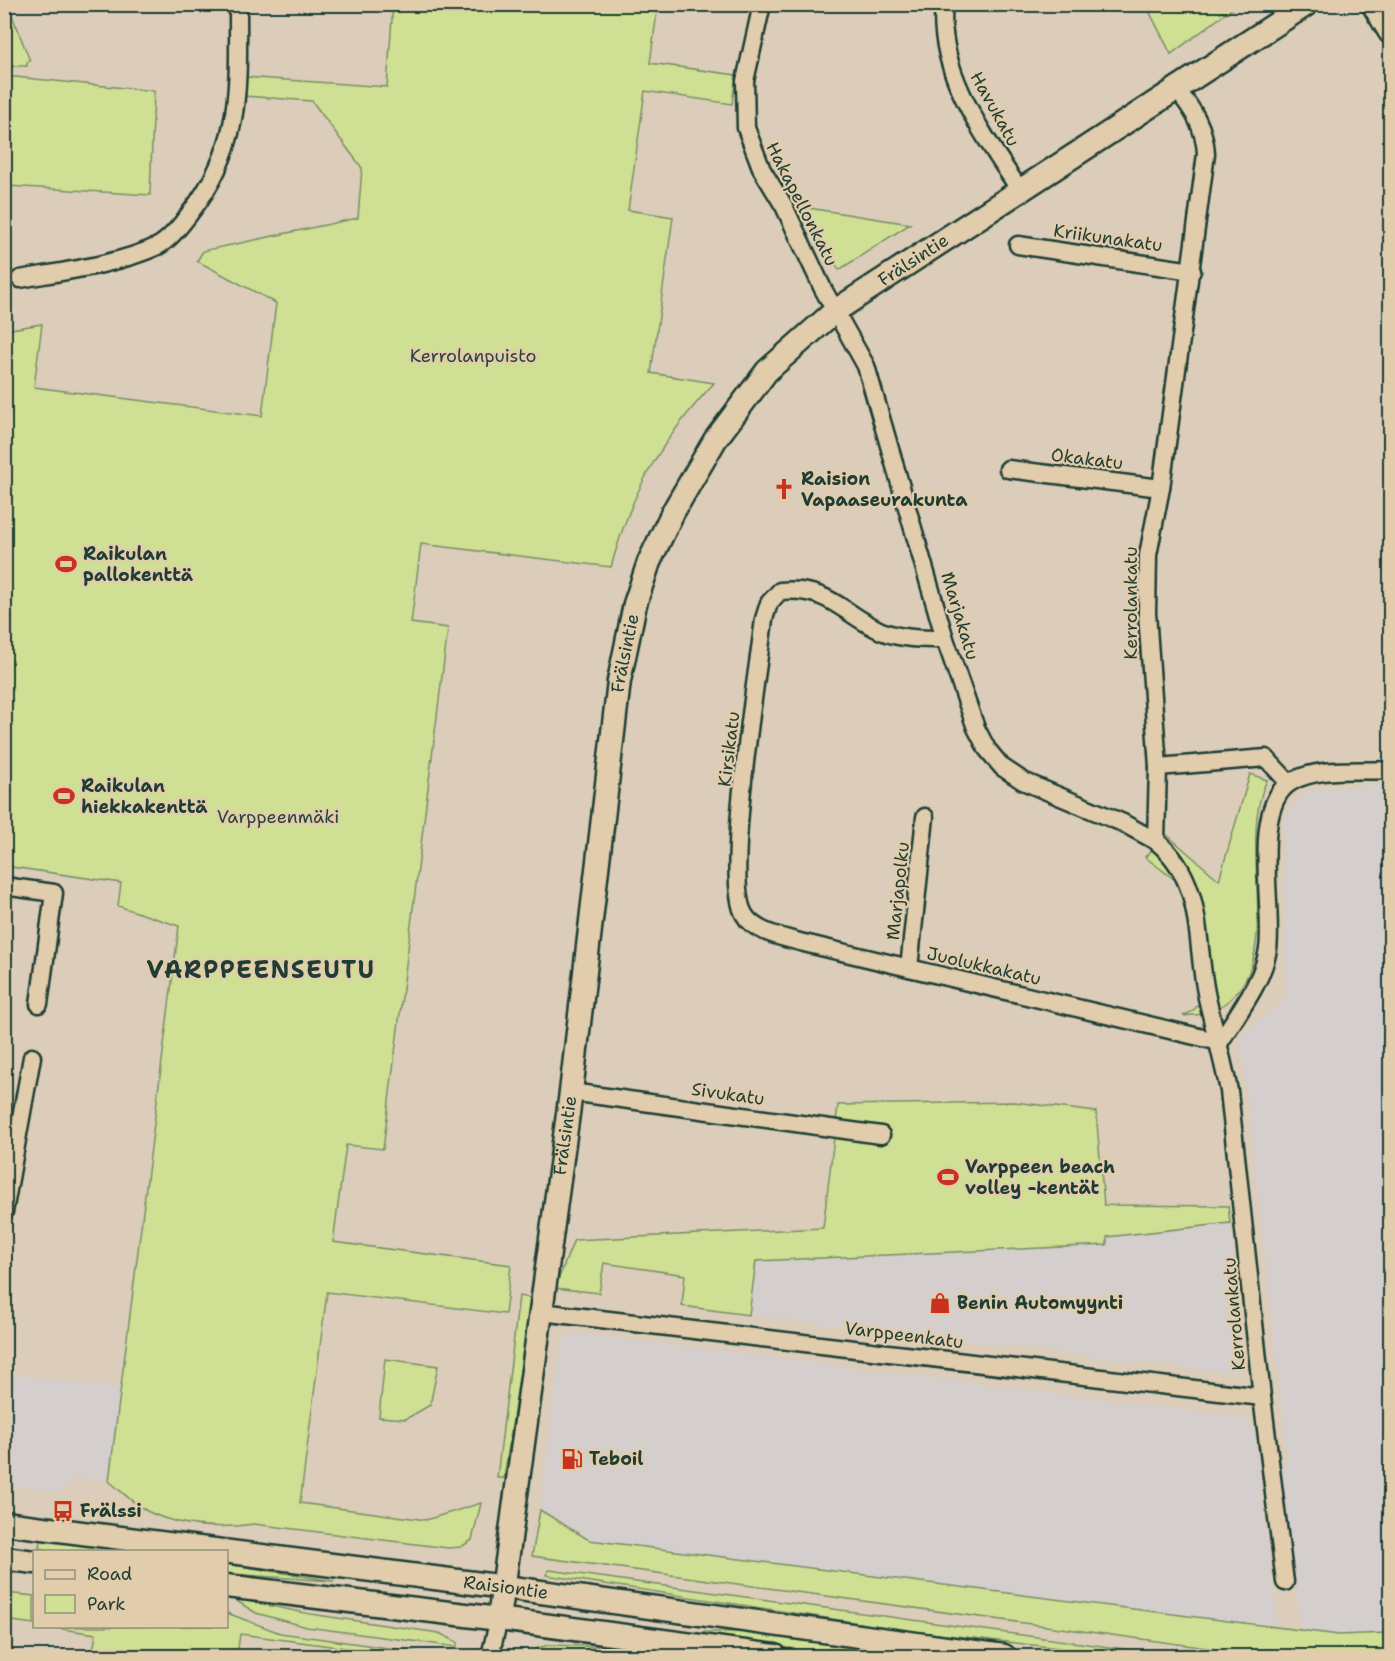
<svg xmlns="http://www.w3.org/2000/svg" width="1395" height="1661" font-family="'Shantell Sans',sans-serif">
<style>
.built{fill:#d4cecc}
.green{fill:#cfe094;stroke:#778e64;stroke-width:1.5}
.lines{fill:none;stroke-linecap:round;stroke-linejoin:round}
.street-casing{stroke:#1f3d34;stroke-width:21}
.secondary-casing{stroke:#1f3d34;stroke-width:27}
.street{stroke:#e1ccab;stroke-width:16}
.secondary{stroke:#e1ccab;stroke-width:22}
.labels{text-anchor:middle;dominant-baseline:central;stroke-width:4.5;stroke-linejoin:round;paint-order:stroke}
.street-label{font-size:18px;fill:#1f3d34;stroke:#e1ccab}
.park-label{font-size:18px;fill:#284539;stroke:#e1ccab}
.poi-label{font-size:18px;font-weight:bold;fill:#1f3d34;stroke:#e1ccab;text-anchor:start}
.district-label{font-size:24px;font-weight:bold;letter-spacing:1.5px;fill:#1f3d34;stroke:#e1ccab}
</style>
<rect width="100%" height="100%" fill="#dbcdba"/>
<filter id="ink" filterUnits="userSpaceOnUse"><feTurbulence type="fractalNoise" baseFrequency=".0167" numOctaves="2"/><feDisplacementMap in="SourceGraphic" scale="12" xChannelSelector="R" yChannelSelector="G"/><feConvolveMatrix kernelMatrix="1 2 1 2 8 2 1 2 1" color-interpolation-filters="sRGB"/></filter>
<g filter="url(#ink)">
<g class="built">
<polygon points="1390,783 1390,1626 1386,1633 1339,1635 1300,1630 1281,1464 1288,1463 1240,1036 1286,997 1283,819 1306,791"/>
<polygon points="1230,1223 1245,1355 1239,1369 1232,1373 749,1315 756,1261 1107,1245 1107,1237"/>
<polygon points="578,1333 1239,1417 1250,1420 1254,1430 1278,1627 589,1540 540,1510 561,1345 567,1336"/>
<polygon points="7,1374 120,1388 109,1481 74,1477 63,1492 5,1485"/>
</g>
<g class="green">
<polygon points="8,5 30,61 27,62 27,66 5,66 5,5"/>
<path d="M393,5H658L650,63L736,75L732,104L645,91L628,210L673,217L651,373L714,383C660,442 632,490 611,567L421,544L411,623L448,628L383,1149L346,1145L333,1242L511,1265L505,1314L327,1292L300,1503L426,1520L481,1503L472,1540L461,1547L448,1548L254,1524C219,1529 181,1527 149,1512C135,1505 121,1491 109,1481L179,926L118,906L121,883L5,866V330L42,324L34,387L262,416L276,303L197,261L203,251L358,218L362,168L312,101L244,96L245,77L387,87Z"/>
<polygon points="1146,5 1237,5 1171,54"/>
<polygon points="5,76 154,91 150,195 8,186 5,225"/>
<polygon points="802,207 910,224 839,270"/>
<path d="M1250,774L1267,780C1233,848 1295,975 1210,1012C1202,1015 1191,1015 1183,1016L1193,1011L1201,1001L1187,912L1178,887L1175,880L1145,857L1167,835L1219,880Z"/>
<polygon points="1014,1102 1096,1112 1104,1205 1228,1206 1230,1223 1107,1237 1107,1245 756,1261 749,1315 682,1306 685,1275 604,1263 599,1293 555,1288 574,1240 823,1228 838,1105"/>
<polygon points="519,1296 531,1298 504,1478 497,1478"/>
<polygon points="385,1359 438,1366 430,1405 406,1419 379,1417"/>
<polygon points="540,1510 589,1540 1339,1635 1386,1633 1390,1626 1390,1656 1235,1656 1215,1649 532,1556"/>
<polygon points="40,1540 130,1551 62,1552 39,1548"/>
<polygon points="227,1564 334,1581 227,1574"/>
<polygon points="549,1570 1167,1655 1111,1654 904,1630 546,1575"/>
<polygon points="5,1593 34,1596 34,1624 5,1620"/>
<polygon points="232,1598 310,1614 439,1633 457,1642 457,1647 307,1627 256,1613"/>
<polygon points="227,1613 280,1633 446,1656 383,1656 369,1651 240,1634 237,1656 92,1656 96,1634 48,1627 226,1626"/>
<polygon points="703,1632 742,1632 929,1656 851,1656 702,1637"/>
<polygon points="549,1645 585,1646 667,1656 531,1655 538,1648"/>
</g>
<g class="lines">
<defs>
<g id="street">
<polyline points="762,4 745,81 746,128 762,170 784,206 823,289 866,366 945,639 976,728 987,749 1002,767 1023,781 1123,823 1156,841"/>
<path d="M944,4C936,72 986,138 1021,192"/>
<path d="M1176,89C1193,109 1205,128 1206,154L1161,488L1148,555L1147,613L1158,767L1156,841C1207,882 1194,946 1208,1002C1215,1032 1223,1061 1229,1091L1262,1397L1285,1582"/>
<polyline points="1018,245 1192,271"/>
<path d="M20,279C65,271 116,265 158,246C169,240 182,224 190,213C243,146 238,86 238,4"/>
<polyline points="1008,469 1161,488"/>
<path d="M945,639C923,639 901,639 881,631C841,613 831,587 780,591L769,603L764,619C758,671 723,877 744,914C754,933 786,938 804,943L1220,1042C1237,1014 1263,982 1268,949C1274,908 1250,806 1291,782C1318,766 1360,772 1390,770"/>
<polyline points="1158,767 1266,758 1289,783"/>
<polyline points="4,886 54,893 39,1004"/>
<polyline points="909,968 925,817"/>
<polyline points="571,1092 881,1135"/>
<polyline points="4,1212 32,1057"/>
<polyline points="541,1312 1262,1397"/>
<polyline points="490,1656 499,1619"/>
</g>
<g id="secondary">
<polyline points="1373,4 1390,32"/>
<path id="s1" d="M4,1523L505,1587L1004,1656"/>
<polyline points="4,1558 34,1562"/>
<polyline points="226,1586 499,1619 775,1656"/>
<path id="s2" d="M499,1619L571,1092L619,681L635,604L649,562L673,512L715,440L767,371L835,311L1307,4"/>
</g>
</defs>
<use href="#street" class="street-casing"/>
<use href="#secondary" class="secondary-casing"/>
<use href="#street" class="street"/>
<use href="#secondary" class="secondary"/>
</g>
</g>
<defs>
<symbol id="church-bare" viewBox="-9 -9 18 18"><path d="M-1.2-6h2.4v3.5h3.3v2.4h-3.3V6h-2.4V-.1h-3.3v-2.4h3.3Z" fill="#c8321e" stroke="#e1ccab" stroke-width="2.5" paint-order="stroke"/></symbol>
<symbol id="stadium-bare" viewBox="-9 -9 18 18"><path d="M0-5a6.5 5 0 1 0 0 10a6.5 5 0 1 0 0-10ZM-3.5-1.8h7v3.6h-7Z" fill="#c8321e" stroke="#e1ccab" stroke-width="2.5" paint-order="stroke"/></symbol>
<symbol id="shop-bare" viewBox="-9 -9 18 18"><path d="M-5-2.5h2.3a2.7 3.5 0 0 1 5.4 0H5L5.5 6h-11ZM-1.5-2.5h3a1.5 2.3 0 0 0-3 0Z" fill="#c8321e" stroke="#e1ccab" stroke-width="2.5" paint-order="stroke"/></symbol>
<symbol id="fuel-bare" viewBox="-9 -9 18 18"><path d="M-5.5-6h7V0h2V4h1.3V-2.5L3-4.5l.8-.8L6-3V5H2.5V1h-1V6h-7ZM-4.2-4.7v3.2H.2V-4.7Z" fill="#c8321e" stroke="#e1ccab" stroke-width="2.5" paint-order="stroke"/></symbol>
<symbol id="bus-bare" viewBox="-9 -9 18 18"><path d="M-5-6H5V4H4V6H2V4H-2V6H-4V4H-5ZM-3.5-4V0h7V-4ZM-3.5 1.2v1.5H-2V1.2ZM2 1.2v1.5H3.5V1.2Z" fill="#c8321e" stroke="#e1ccab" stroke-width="2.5" paint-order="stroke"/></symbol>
</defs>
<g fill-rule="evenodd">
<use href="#church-bare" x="769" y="474" width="30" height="30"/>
<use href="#stadium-bare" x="51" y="549" width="30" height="30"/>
<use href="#stadium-bare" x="49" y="781" width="30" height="30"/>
<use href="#stadium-bare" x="933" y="1162" width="30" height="30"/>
<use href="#shop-bare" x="925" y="1288" width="30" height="30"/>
<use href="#fuel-bare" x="557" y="1444" width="30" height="30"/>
<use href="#bus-bare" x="48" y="1496" width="30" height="30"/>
</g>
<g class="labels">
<g class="street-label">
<text transform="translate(995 109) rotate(61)">Havukatu</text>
<text transform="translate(802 204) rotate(63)">Hakapellonkatu</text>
<text transform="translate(1108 238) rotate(8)">Kriikunakatu</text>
<text stroke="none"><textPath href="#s2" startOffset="1478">Frälsintie</textPath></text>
<text transform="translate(1087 459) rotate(7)">Okakatu</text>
<text transform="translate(1131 603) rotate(-90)">Kerrolankatu</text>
<text transform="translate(960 616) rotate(73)">Marjakatu</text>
<text stroke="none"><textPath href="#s2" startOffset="974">Frälsintie</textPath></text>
<text transform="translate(729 749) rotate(-83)">Kirsikatu</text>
<text transform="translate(898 891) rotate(-84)">Marjapolku</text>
<text transform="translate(984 966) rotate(13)">Juolukkakatu</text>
<text transform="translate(728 1094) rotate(8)">Sivukatu</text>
<text stroke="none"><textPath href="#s2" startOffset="488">Frälsintie</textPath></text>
<text transform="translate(1234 1314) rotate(-95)">Kerrolankatu</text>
<text transform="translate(904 1335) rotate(7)">Varppeenkatu</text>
<text stroke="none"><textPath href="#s1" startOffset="506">Raisiontie</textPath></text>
</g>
<g class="park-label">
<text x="473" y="356">Kerrolanpuisto</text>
<text x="278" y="817">Varppeenmäki</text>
</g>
<g class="poi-label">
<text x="801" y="479">Raision<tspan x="801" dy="21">Vapaaseurakunta</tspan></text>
<text x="83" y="554">Raikulan<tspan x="83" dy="21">pallokenttä</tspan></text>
<text x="81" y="786">Raikulan<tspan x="81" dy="21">hiekkakenttä</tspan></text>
<text x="965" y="1167">Varppeen beach<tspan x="965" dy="21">volley -kentät</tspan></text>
<text x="957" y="1303">Benin Automyynti</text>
<text x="589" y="1459">Teboil</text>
<text x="80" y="1511">Frälssi</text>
</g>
<g class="district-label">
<text x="261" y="970">VARPPEENSEUTU</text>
</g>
</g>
<rect width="1395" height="1661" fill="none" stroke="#e1ccab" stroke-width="24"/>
<rect x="12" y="12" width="1371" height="1637" fill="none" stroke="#1f3d34" stroke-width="2" filter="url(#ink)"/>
<rect x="33" y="1550" width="195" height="78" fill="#e1ccab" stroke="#93937b" stroke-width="1.5"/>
<rect x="45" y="1570" width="30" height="9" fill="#e1ccab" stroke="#93937b" stroke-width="1.5"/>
<text x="87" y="1580" font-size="18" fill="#1f3d34">Road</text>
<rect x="45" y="1595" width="30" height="18" fill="#cfe094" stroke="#93937b" stroke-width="1.5"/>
<text x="87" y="1610" font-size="18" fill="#1f3d34">Park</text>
</svg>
